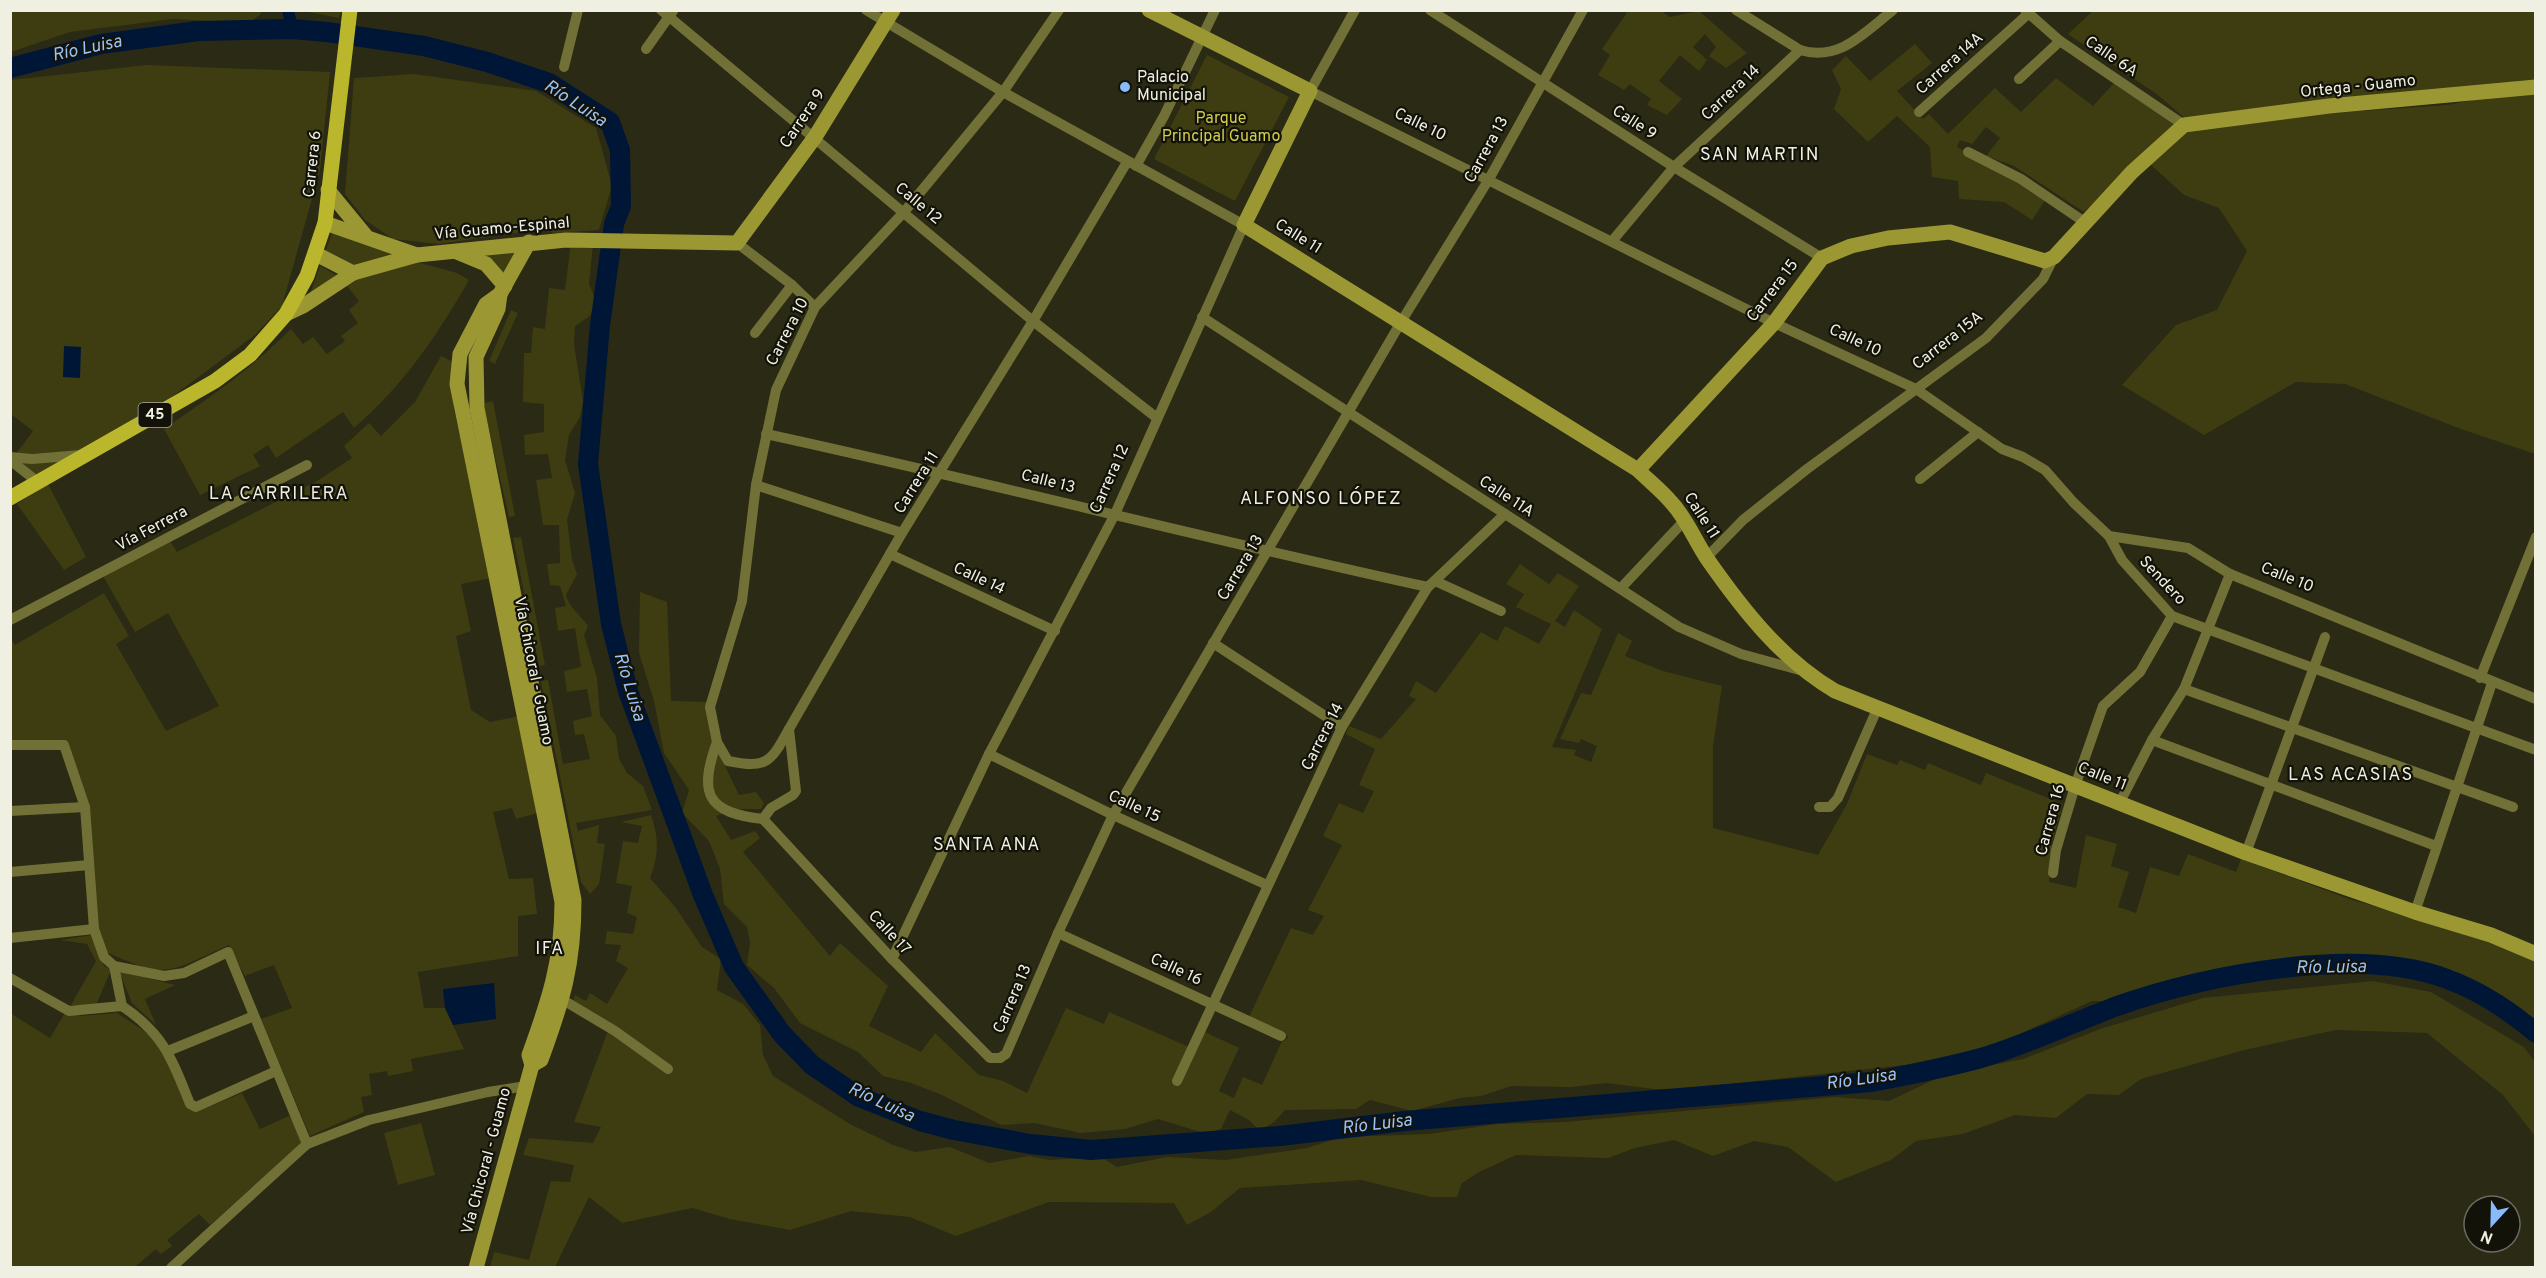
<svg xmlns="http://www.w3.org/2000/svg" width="2546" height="1278" font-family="Overpass,sans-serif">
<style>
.green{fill:#3e3d11}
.water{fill:#001636}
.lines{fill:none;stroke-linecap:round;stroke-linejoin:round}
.canal{stroke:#001636;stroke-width:12}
.river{stroke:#001636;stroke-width:20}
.street{stroke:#717036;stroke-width:10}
.secondary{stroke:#9b9834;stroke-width:15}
.primary{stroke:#bbb72c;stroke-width:15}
.poi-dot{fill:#88bbfc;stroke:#121209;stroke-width:2}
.labels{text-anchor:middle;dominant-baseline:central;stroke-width:4.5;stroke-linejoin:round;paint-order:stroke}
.shield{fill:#121209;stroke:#adada1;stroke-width:1.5}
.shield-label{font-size:15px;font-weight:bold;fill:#efefe2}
.street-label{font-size:16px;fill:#efefe2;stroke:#121209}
.poi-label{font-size:16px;fill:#efefe2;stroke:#121209;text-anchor:start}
.park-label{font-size:16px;fill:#d0cc4c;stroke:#121209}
.water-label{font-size:18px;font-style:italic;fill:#99c2f8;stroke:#121209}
.neighbourhood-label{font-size:18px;letter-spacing:1.5px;fill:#efefe2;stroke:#121209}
</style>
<rect width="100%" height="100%" fill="#2a2a15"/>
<g class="green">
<polygon points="259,10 261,14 249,23 173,19 70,32 11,52 11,11"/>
<polygon points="298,10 341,10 341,11 339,18"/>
<polygon points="2094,10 2535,11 2535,84 2187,120 2158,95 2068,34"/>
<polygon points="1628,11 1661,11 1670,17 1699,11 1747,53 1726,68 1709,56 1716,47 1705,34 1693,47 1707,60 1699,71 1680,55 1659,81 1682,99 1667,115 1647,105 1651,99 1630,84 1624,90 1598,75 1610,55 1602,49"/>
<polygon points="1915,44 1932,63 1897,91 1923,119 1929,114 1948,134 1995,88 2021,112 2056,78 2093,106 2114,83 2178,126 2084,212 2014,166 1986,156 2000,138 1986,127 1972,144 1960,140 1957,147 2046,199 2032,220 2004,202 1959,199 1958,181 1932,177 1930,147 1897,116 1868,142 1834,109 1841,89 1832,70 1846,56 1870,81"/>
<polygon points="1207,55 1289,97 1235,201 1154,159"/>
<polygon points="147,65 330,72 320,170 282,306 255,335 165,402 88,450 15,455 33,431 11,414 11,80"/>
<polygon points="414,74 536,91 596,128 612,186 599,230 556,233 536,230 439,244 393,239 365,220 345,194 354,78"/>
<polygon points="2532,92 2535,95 2535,454 2461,429 2345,384 2296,382 2204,435 2122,385 2176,325 2217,310 2247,251 2219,208 2184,195 2149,163 2188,131 2302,115 2447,105 2499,95"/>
<polygon points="333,231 397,253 355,268 325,252"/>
<path d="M571,242L593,245L589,284L596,301L590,316L575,326L574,344L583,401L580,417L569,435L565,460L575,493L567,520L572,560L577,574L566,595C569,608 580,614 588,626L584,635L597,678L600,715L616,736L619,759L627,773L643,786L652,810L576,823L578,831L599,825L597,843L605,844L599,884L590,894L581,882L541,681L548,680L563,764L590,759L584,734L575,735L573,721L592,716L587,689L567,692L564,671L581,667L575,628L558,631L555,608L566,606L560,586L550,585L547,564L560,563L559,525H543L536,480L552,478L548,454L525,455L524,435L544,432V404L523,402L524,353H531L533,327L545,329L549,288L565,290Z"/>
<polygon points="520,246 506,278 483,252"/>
<path d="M410,260L457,273L469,280C437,336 403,386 354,428L343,412L276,458L268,445L253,455L260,466L200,495L164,429C209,398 252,368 291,329L303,344L313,337L327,354L345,341L341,336L358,323L349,310L359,301L347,286L367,273Z"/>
<polygon points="320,266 336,275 310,294"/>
<polygon points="511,310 518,313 495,364 489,361"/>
<path d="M441,356L453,362L454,410L492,578L461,584L471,631L456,636L471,710L490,722L520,716L541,812L516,819L512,808L493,812L509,879L533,878L537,914L518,916V956L418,972L424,1008H445L464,1049L411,1059L413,1071L388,1076L387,1071L369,1074L372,1095L361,1097L364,1112L310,1136L261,1019L292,1008L274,965L245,976L229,945C169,971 170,981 106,952L96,926L89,805L66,743H11L10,638L15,645L104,593L129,636L116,644L166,731L219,706L168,613L135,632L103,576L168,538L177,552L317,481L352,458L344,446L369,423L381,436L415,402Z"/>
<polygon points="493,401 515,516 509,517 485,414 484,403"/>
<polygon points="75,458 40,478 15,460"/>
<polygon points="48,484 86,557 64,570 17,504"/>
<polygon points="521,537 545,665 539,666 513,538"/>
<polygon points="1520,564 1549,584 1558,573 1579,586 1555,621 1565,627 1574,610 1602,629 1552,747 1576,750 1574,755 1591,762 1597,746 1581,739 1579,743 1560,739 1581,693 1591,695 1618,633 1632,641 1625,656 1663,671 1722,686 1713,746 1713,828 1818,855 1847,804 1867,754 1897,765 1900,760 1925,770 1928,763 1981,785 1986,773 2063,804 2052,841 2049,882 2076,888 2086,835 2117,844 2111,866 2129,872 2118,907 2136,913 2150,867 2179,876 2188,854 2236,872 2241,859 2352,900 2468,932 2535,960 2535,1021 2464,980 2400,961 2342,959 2275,963 2233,970 2116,1001 2092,1001 1995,1045 1953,1057 1914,1064 1682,1089 1654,1089 1606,1083 1571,1087 1511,1086 1481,1096 1460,1098 1412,1111 1370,1100 1356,1109 1285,1110 1274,1122 1260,1131 1249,1120 1230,1110 1221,1129 1207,1134 1158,1119 1125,1129 1081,1133 1034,1123 1001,1125 942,1095 911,1083 883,1076 858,1052 800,1023 774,988 747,965 750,942 747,927 724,904 720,869 709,841 682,813 689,790 664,753 654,701 639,653 640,592 667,602 671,701 713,702 726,768 739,795 756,792 764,803 761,809 737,809 716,816 731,840 755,831 760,838 743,852 830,956 840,943 888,986 869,1026 921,1052 935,1033 979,1075 1003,1081 1027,1093 1066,1008 1104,1024 1109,1012 1189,1047 1205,1032 1239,1048 1219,1091 1234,1098 1243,1077 1262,1085 1281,1043 1289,1037 1249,1017 1291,928 1313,935 1324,916 1308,910 1342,845 1323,836 1339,803 1363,813 1374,791 1359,785 1375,749 1346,734 1349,726 1381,739 1416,699 1409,696 1416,681 1436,693 1481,632 1497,641 1505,626 1539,644 1551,624 1516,607 1524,594 1506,584"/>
<path d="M651,815C659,838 659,855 650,878L676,908L702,947L721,959L717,990L743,1004L760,1025L763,1055L773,1076L850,1124L893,1145L915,1152L950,1147L989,1163L1029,1156L1049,1160L1101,1157L1117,1167L1167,1157L1225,1160L1307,1148L1341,1137L1429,1134L1497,1124L1565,1122L1835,1097L1889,1101L1946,1074L2023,1059L2103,1028L2203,998L2373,981L2431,992L2524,1047L2535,1062V1136L2503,1095L2427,1033L2336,1030L2244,1050L2141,1079L2119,1095L2087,1094L2056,1118L2015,1115L1963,1134L1916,1141L1891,1160L1836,1182L1788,1147L1754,1141L1713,1156L1674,1140L1635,1148L1608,1158L1516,1155L1479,1172L1462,1183L1457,1197H1431L1361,1180L1240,1188L1211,1212L1187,1225L1174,1203L1049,1202L956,1236L910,1217L851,1211L790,1230L730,1219L692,1208L622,1223L589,1197L555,1267L490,1268L494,1252L529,1260L551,1181L570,1182L574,1165L523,1155L529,1138L593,1143L601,1127L574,1122L609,1028L571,1008L575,995L586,1001L590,993L607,1004L628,968L616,961L621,945L605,944L607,931L633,934L637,917L627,913L632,886L616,883L623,841L638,843L642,826L621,822Z"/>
<polygon points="92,935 104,966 111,970 96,1005 71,1005 96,961 87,944 60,940"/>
<polygon points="119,971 175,985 145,999 156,1025 132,1003"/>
<polygon points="66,1011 80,1016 117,1013 158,1040 197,1112 242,1093 260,1129 291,1115 302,1142 210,1225 199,1214 167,1240 172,1246 161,1254 156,1249 135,1267 11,1267 10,1013 50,1038"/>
<polygon points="421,1123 435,1175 398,1185 384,1133"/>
</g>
<g class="water">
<polygon points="64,346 81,347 80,378 63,377"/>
<polygon points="494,983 496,1019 453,1025 445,1008 443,989"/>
</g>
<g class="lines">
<polyline class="canal" points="288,10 292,29"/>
<path class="river" d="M10,68L101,44L198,31L292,29L327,32L424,46L487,62L549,83L610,122L620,150L621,206L614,224L600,325L588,464L611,624L628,691L703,895L734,967L782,1034L812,1065L859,1097L920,1121L954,1130L1030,1144L1091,1150L1280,1136L1405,1121L1871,1082C1908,1075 1945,1068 1981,1058C2028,1044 2072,1023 2117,1006C2206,975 2357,945 2447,979C2480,991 2509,1010 2536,1033"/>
<g class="street">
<polyline points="661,10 1033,321 1157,418"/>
<polyline points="866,10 1003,92 1244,225 1115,514 989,754 892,959"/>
<polyline points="1355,10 1310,91 1774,323 1916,389 2002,449 2023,457 2045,470 2074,503 2109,536 2188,548 2230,574 2536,699"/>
<polyline points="1430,10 1674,167 1822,258"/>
<polyline points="1736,10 1800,50"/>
<polyline points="2025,10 2060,41 2184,125"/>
<polyline points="646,49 673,11"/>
<polyline points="564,67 578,10"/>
<polyline points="2019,79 2060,41"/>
<polyline points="1919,112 2028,14"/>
<polyline points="1968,152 2021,179 2086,223"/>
<polyline points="1136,166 1164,116 1215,10"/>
<path d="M1613,240L1674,167L1800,50C1839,62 1864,33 1893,10"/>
<polyline points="737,243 792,285 815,307"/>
<polyline points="1202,317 1679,627 1741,654 1803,671"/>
<polyline points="755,333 792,285"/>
<path d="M766,434C987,482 1206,539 1428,587"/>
<polyline points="10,457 32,459 81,455"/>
<polyline points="10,460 39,483"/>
<polyline points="1920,479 1978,432"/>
<polyline points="756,485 902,533"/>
<polyline points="2109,536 2122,560 2172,616 2536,750"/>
<polyline points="890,554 1055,631"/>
<polyline points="1707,557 1743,520 1807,469 1986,338 2043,279 2054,257"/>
<polyline points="1435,581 1501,611"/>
<polyline points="1621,588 1685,520"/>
<polyline points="10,620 307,465"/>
<polyline points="1213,643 1342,727"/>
<polyline points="2480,678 2536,537"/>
<polyline points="2184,689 2513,807"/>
<path d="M789,729C771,762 767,769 728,761L717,742L710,707L742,601L756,485L776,390L815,307L904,212L1003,92L1059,10"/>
<polyline points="2152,740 2436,846"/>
<path d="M717,742C698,794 707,813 763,819"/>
<polyline points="10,745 64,745 85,807 94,929 104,957 114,966 164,976 184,973 228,952 307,1144"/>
<polyline points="989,754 1113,815 1267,885"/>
<polyline points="2119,804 2152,740 2184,689 2230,574"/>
<polyline points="1819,807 1830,807 1838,798 1878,707"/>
<polyline points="10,811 85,807"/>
<polyline points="763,819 892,959 990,1058 1000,1058 1006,1054 1058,933 1113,815 1401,322 1489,179 1583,10"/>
<polyline points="763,819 771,808 793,795 796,791 789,729 902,533 1033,321 1127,162"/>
<polyline points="2246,853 2325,637"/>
<polyline points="10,872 89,865"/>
<polyline points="2053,873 2056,850 2075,786 2103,706 2140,672 2172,616"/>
<polyline points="2415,912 2492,683"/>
<polyline points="1058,933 1281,1036"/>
<polyline points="10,938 94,929"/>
<path d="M114,966L122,1006C164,1034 172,1059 190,1104L196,1107L276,1071"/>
<polyline points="10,978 69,1011 122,1006"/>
<polyline points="563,1000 615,1031 668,1069"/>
<polyline points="168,1051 254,1016"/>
<polyline points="1177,1081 1342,727 1428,587 1505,514"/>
<polyline points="171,1268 307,1144 369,1120 488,1092 526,1086"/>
</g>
<g class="secondary">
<path d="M1149,10L1310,91L1244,225L1638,470C1649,481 1661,490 1671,502C1687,519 1695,541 1708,560C1743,610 1782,660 1835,691L2246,853L2415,912L2491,935L2536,954"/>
<polyline points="328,190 365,235"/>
<polyline points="325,223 417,255"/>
<polyline points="457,252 486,264 505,286"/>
<polyline points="316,254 353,273"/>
<path d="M500,294L498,309L476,357L477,408L574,900C574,965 563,1000 541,1060L532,1065"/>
<polyline points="286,314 303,306 353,273 417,255 566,240 737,243 815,137 893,10"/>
<polyline points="1638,470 1774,323 1822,258 1851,246 1888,238 1950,232 2045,261 2054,257 2132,172 2184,125 2329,106 2536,87"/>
<path d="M476,1268L532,1065L529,1055C549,1000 562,962 562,902L457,384L460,354L486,304L500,294L529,242"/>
</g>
<polyline class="primary" points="10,498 215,381 250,355 286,314 307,276 325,223 350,10"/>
</g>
<circle class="poi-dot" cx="1125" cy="87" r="6"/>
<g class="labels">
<rect class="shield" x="138.5" y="403" width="33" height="24" rx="4.5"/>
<g class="shield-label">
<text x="155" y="415">45</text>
</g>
<g class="street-label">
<text transform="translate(2111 57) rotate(34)">Calle 6A</text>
<text transform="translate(1950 64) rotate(-42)">Carrera 14A</text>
<text transform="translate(2358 87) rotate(-6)">Ortega - Guamo</text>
<text transform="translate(1731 93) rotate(-43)">Carrera 14</text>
<text transform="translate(803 119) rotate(-56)">Carrera 9</text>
<text transform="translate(1634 123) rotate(33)">Calle 9</text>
<text transform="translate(1420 125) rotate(26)">Calle 10</text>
<text transform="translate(1487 150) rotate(-61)">Carrera 13</text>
<text transform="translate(313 164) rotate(-84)">Carrera 6</text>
<text transform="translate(918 204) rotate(40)">Calle 12</text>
<text transform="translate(502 229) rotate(-5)">Vía Guamo-Espinal</text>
<text transform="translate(1298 237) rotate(32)">Calle 11</text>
<text transform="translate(1773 291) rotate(-53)">Carrera 15</text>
<text transform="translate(788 332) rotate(-63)">Carrera 10</text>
<text transform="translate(1855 341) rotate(25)">Calle 10</text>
<text transform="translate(1948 341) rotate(-38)">Carrera 15A</text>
<text transform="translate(1110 479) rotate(-66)">Carrera 12</text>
<text transform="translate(1048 482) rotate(14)">Calle 13</text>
<text transform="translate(917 483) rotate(-58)">Carrera 11</text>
<text transform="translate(1506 497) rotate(33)">Calle 11A</text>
<text transform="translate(1701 516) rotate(57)">Calle 11</text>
<text transform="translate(152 529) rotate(-28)">Vía Ferrera</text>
<text transform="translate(1241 568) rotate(-59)">Carrera 13</text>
<text transform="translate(2287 578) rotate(22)">Calle 10</text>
<text transform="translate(979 579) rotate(25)">Calle 14</text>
<text transform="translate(2162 581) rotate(47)">Sendero</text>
<text transform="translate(533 671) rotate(79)">Vía Chicoral - Guamo</text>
<text transform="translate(1323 737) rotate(-63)">Carrera 14</text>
<text transform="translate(2102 777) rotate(22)">Calle 11</text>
<text transform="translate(1134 807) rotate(25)">Calle 15</text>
<text transform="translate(2051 820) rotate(-75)">Carrera 16</text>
<text transform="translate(889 933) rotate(47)">Calle 17</text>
<text transform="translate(1176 970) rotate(25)">Calle 16</text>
<text transform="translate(1013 999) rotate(-67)">Carrera 13</text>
<text transform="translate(487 1161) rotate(-75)">Vía Chicoral - Guamo</text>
</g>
<g class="poi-label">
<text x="1137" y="78">Palacio<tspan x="1137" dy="18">Municipal</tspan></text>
</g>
<g class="park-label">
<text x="1221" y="119">Parque<tspan x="1221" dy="18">Principal Guamo</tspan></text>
</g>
<g class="water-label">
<text transform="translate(87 49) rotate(-12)">Río Luisa</text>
<text transform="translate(575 104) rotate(33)">Río Luisa</text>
<text transform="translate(629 687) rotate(73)">Río Luisa</text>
<text transform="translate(2331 968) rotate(-1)">Río Luisa</text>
<text transform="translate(1861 1080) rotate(-8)">Río Luisa</text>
<text transform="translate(881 1103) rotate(25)">Río Luisa</text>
<text transform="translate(1377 1125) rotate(-7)">Río Luisa</text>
</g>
<g class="neighbourhood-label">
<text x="1760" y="155">SAN MARTIN</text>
<text x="279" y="494">LA CARRILERA</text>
<text x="1321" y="499">ALFONSO LÓPEZ</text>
<text x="2351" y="775">LAS ACASIAS</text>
<text x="987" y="845">SANTA ANA</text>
<text x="550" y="949">IFA</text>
</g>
</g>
<rect width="2546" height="1278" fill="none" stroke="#efefe2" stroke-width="24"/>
<g transform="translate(2492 1224) rotate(202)"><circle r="28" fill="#121209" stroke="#6a6a60" stroke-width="1.5"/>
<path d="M0-4.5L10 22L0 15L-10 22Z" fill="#88bbfc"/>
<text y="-9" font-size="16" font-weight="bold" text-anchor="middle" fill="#efefe2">N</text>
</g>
</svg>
